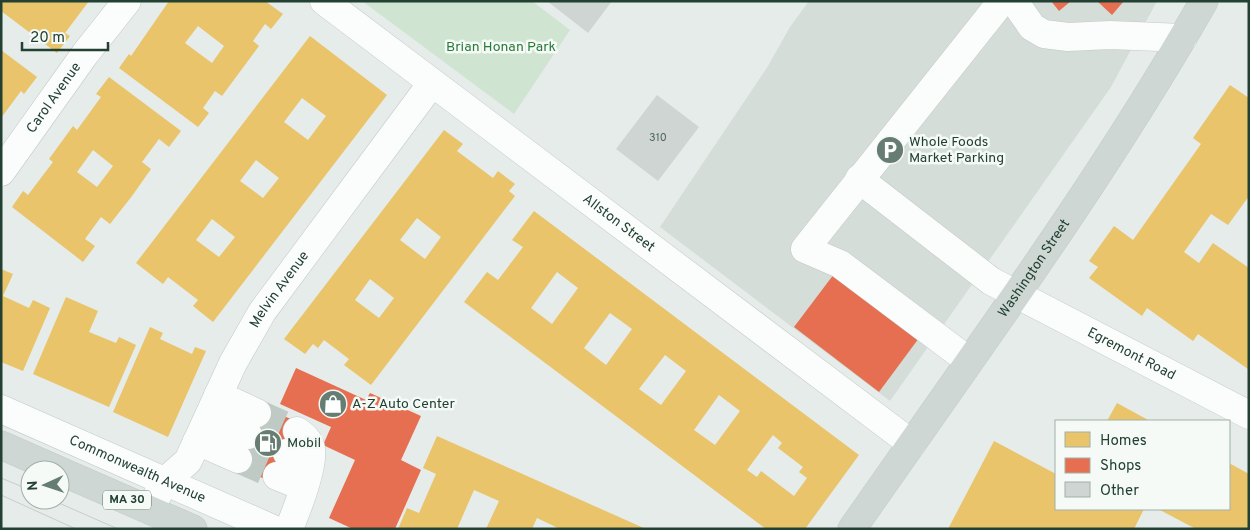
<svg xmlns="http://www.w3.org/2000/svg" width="1250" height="530" font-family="Overpass,sans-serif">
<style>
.built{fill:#d4ddd8}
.green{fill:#cfe5d2}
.homes{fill:#e9c46a;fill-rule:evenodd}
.shops{fill:#e76f51}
.building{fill:#ced5d2}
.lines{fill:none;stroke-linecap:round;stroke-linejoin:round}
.minor-tunnel{stroke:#bfcac5;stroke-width:28;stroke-dasharray:28 14;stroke-linecap:butt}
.minor-casing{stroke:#c3c9c6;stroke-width:29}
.major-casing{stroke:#c2cbc6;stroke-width:29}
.minor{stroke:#fbfcfc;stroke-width:28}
.major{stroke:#ced7d3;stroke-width:28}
.tram{stroke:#c7cdca;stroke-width:1}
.labels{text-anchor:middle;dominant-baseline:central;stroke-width:5;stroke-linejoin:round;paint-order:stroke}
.number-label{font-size:11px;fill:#4e675c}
.shield{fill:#f5faf7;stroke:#61786e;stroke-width:1}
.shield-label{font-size:12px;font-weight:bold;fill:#224133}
.park-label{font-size:14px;fill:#2b7a3b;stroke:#f5faf7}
.street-label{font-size:14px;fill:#224133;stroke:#f5faf7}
.poi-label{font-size:14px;fill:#224133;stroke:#f5faf7;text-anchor:start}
</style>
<rect width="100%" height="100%" fill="#e6ece9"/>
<polygon class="built" points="809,1 1157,1 1111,87 890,401 660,227 768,66 790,27"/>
<polygon class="green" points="362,1 532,1 570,30 514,114"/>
<g class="homes">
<polygon points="1,1 89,1 65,33 70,36 57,53 1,11"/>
<path d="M169,1H265L283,14L271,29L265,24L253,41L259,46L222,96L215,91L203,108L209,113L198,127L119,68L129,54L131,56ZM198,26L224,46L212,63L185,43Z"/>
<path d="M310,36L387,95L213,322L193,306L198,300L168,277L163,284L136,263ZM302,98L326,116L308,140L284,122ZM256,160L279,178L263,198L240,181ZM212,219L235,237L219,257L196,240Z"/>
<polygon points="1,50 37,77 24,94 21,91 1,118"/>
<path d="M109,77L181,131L169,147L159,139L142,162L151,169L132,196L110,224L101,217L85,239L95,246L83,262L12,207L23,191L28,195L53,162L49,159L73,126L77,130L101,97L96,94ZM93,150L113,166L97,187L77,172Z"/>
<polygon points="1230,85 1249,98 1249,196 1228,225 1211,214 1184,252 1199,263 1213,243 1249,268 1248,369 1198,334 1193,341 1147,308 1142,316 1089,278 1098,267 1089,261 1114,226 1133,240 1201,144 1193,138"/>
<path d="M444,130L463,144L457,151L493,178L498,171L515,184L509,191L515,196L371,385L344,365L349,359L324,340L318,348L313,344L305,354L284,339ZM417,218L441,237L425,259L400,240ZM370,279L394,298L379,318L355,300Z"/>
<path d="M534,211L859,455L805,529H766L464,302L487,272L498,280L523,247L512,240ZM557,272L578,288L552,324L531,308ZM610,313L632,329L606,365L584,348ZM665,355L686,371L661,405L639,389ZM719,395L740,411L715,445L694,430ZM773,435L782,443L778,448L803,467L799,472L807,478L794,496L761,471L757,477L747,470Z"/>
<polygon points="1,269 13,274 3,296 29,308 33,300 50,308 23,371 1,362"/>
<polygon points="66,297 98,311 89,332 116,343 119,337 136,345 109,407 33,374"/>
<polygon points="150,327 163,333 160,339 192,354 195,347 206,351 168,437 113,412"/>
<polygon points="1117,403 1150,421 1107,421"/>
<polygon points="437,436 500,464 646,529 560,529 537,518 532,529 486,529 499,501 474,490 457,529 398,529 407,508 419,513 436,474 423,468"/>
<polygon points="994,441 1056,474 1056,509 1144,509 1134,529 948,529"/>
<polygon points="1229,463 1249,474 1249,529 1196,529 1158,509 1229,509"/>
</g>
<g class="shops">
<polygon points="1051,1 1071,1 1059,11"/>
<polygon points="1097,1 1124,1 1112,15"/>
<polygon points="834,274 919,338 879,392 794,327"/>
<polygon points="296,368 366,400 370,393 421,416 401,460 421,470 395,529 353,529 329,518 355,460 323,445 331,427 280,404"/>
<polygon points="261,406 300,423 274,483 235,466"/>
</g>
<g class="building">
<polygon points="547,1 612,1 588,33"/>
<polygon points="657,95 699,127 658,181 616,149"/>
</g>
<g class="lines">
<g class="minor-tunnel">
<polyline points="257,413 297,431"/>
<polyline points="248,435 287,453"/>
<polyline points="238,459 277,476"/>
</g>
<defs>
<g id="minor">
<path id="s1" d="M324,1L912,444"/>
<polyline points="1014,1 1032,27 1044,34 1068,37 1110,35 1183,38"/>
<path id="s2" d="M1,172L85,54L127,1"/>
<path id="s3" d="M859,179L991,281L1249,415"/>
<polyline points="969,361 840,264 805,249 1002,1"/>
<polyline points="218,395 257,413"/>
<path id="s4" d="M1,409L273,529"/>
<polyline points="208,418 248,435"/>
<polyline points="197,441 238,459"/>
<polyline points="287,453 310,462"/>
<polyline points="277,476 304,487"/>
<path id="s5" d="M150,510L164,482L188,461L233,363L262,312L432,83"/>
<path d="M289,529C296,512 314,466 311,449C310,441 303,435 297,431"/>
</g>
<g id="major">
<polyline points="1,445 58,470"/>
<polyline points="60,471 193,529"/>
<path id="s6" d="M852,529C973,355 1099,185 1204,1"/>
</g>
</defs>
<use href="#minor" class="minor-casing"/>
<use href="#major" class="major-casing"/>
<use href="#minor" class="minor"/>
<use href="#major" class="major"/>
<g class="tram">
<polyline points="1,478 30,490"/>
<polyline points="1,495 76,529"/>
<polyline points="52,500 118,529"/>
</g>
</g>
<defs>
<symbol id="parking-disc" viewBox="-11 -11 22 22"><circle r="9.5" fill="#677d73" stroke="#f5faf7"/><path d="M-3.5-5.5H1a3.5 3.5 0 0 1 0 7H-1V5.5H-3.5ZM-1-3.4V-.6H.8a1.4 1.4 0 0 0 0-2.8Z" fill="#fff"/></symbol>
<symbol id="shop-disc" viewBox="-11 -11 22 22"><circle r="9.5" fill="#677d73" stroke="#f5faf7"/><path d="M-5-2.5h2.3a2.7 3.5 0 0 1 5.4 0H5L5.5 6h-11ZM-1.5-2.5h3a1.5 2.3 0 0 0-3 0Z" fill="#fff"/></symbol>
<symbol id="fuel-disc" viewBox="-11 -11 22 22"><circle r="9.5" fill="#677d73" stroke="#f5faf7"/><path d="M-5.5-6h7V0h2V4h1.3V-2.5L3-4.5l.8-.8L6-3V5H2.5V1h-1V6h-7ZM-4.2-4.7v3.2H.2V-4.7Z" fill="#fff"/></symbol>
</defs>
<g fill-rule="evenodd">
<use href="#parking-disc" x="874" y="134" width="32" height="32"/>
<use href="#shop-disc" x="317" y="388" width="32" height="32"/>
<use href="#fuel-disc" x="252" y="427" width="32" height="32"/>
</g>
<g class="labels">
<g class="number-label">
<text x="658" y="138">310</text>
</g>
<rect class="shield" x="103" y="490.5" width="48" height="19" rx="4"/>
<g class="shield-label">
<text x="127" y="500">MA 30</text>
</g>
<g class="park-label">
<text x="501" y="47">Brian Honan Park</text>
</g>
<g class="street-label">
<text stroke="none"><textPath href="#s2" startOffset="91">Carol Avenue</textPath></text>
<text stroke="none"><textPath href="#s1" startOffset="369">Allston Street</textPath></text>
<text stroke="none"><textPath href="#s6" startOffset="318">Washington Street</textPath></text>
<text stroke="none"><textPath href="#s5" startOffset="258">Melvin Avenue</textPath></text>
<text stroke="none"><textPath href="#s3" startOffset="325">Egremont Road</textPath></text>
<text stroke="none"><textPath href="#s4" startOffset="149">Commonwealth Avenue</textPath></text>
</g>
<g class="poi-label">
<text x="909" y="142">Whole Foods<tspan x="909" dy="16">Market Parking</tspan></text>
<text x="352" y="404">A-Z Auto Center</text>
<text x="287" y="443">Mobil</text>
</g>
</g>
<rect width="1250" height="530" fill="none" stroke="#224133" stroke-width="5"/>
<rect x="1055" y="420" width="175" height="90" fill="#f5faf7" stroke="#a1b0a9"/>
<rect x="1065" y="432" width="25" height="15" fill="#e9c46a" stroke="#a1b0a9"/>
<text x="1100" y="445" font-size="15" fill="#224133">Homes</text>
<rect x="1065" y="458" width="25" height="15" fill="#e76f51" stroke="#a1b0a9"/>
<text x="1100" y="470" font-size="15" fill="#224133">Shops</text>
<rect x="1065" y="482" width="25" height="15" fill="#ced5d2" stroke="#a1b0a9"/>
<text x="1100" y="495" font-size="15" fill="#224133">Other</text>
<g transform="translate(45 485) rotate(267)"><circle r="24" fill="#f5faf7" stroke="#a1b0a9"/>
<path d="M0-4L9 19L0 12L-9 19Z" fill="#677d73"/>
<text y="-8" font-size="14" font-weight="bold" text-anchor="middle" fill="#224133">N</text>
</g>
<path d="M22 42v8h86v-8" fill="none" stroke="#224133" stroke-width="2.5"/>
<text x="30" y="42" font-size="15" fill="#224133" stroke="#f5faf7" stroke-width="4" paint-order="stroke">20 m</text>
</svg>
